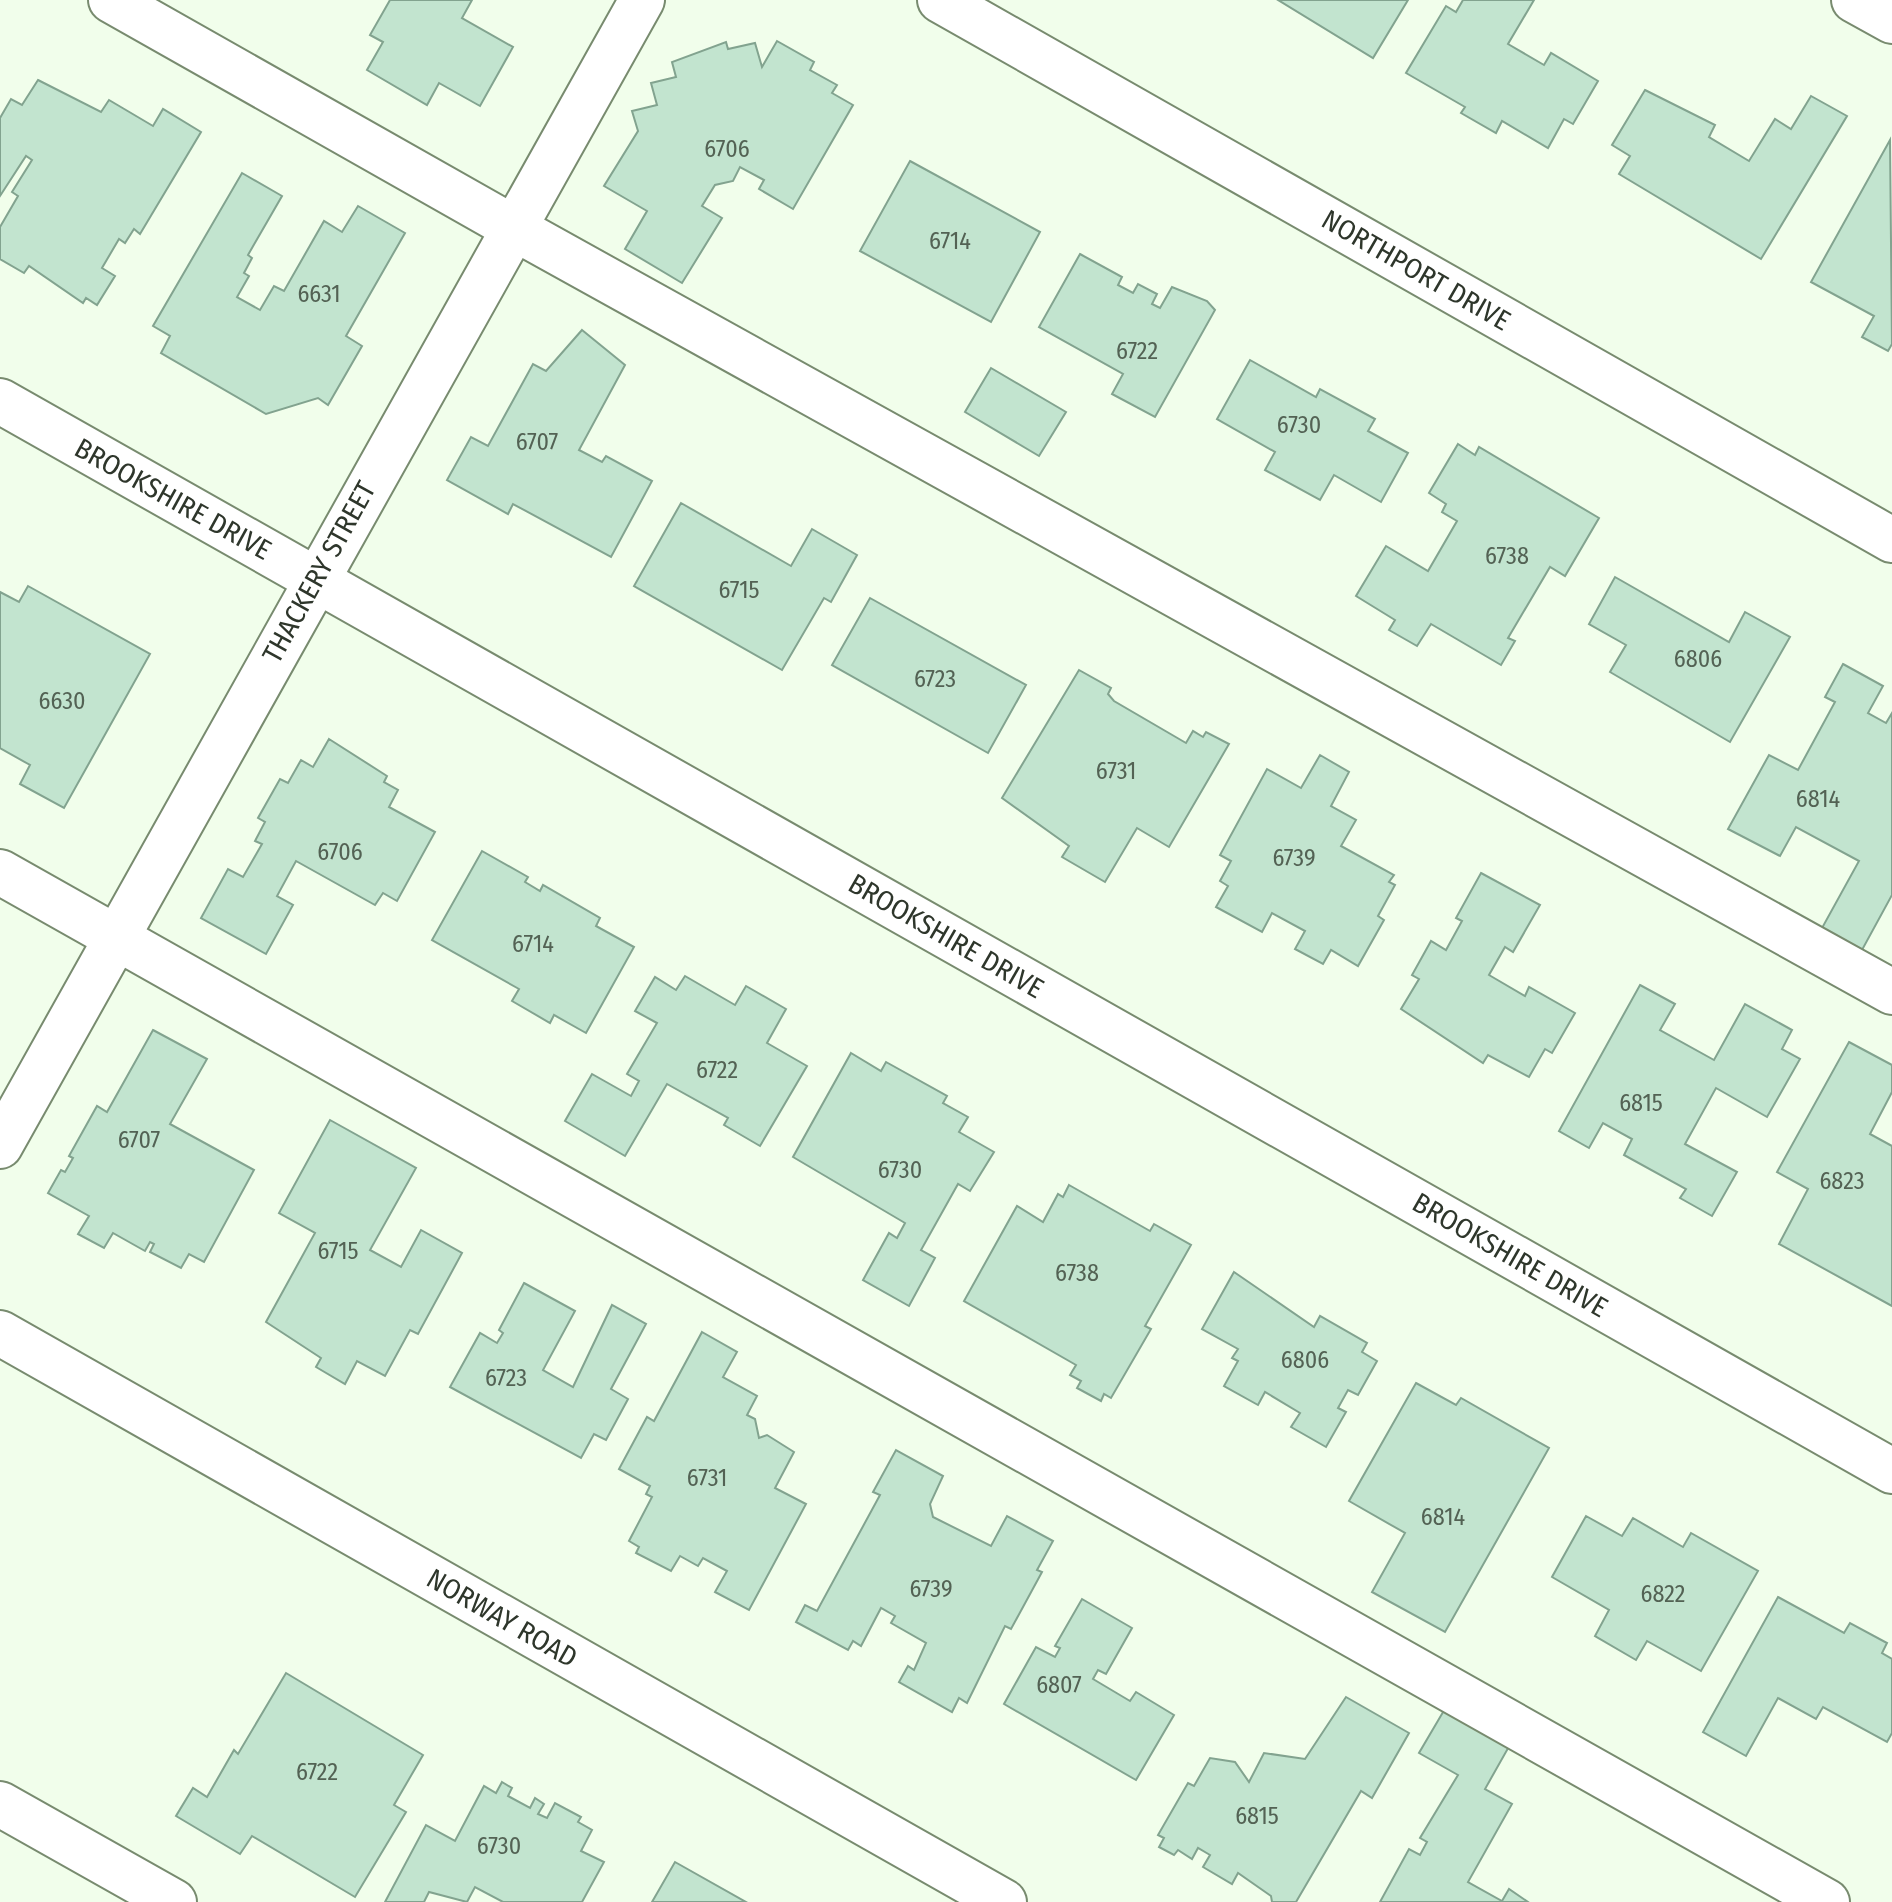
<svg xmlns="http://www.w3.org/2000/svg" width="1892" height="1902" font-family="'Fira Sans Condensed',sans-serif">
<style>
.building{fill:#c2e4cf;stroke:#82a38f;stroke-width:2}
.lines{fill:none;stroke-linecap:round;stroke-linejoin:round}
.minor-casing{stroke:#788b6f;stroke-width:48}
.minor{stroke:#fff;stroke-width:44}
.labels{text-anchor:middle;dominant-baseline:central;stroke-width:7;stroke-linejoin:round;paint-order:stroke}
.number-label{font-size:24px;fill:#536254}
.street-label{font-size:28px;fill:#2e362b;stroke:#fff}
</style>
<rect width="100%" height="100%" fill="#f1feeb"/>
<g class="building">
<polygon points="390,0 472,0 462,18 513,47 480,106 439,83 427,105 367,70 383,42 370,35"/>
<polygon points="1278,0 1408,0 1373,58"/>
<polygon points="1463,0 1534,0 1508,44 1544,65 1551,53 1598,81 1573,124 1564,119 1548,148 1502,121 1496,133 1461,113 1465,107 1406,73 1446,6 1456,12"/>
<polygon points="777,41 814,62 810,70 837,85 832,93 853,105 793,209 759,189 764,180 740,167 733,181 715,185 702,206 722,218 682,283 625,249 647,211 604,186 638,131 632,111 657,105 651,83 676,77 672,62 726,42 728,49 755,43 762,67"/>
<polygon points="38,80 101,112 109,100 153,126 163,109 201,132 140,234 134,229 125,243 119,239 102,268 115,276 97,305 86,298 83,303 29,266 24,273 0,259 0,227 18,196 12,192 32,160 26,156 0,196 0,118 11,99 22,105"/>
<polygon points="1645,90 1715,125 1709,137 1749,161 1775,119 1791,129 1811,96 1847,116 1761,259 1619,174 1630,156 1612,145"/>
<polygon points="1890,140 1892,344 1888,351 1862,337 1874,316 1811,282"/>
<polygon points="910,161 1040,232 991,322 860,251"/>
<polygon points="242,173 282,196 248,255 252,258 244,273 249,276 237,297 260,310 274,286 284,291 324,221 342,232 358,206 405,233 346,336 362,346 328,405 318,398 266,414 161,353 170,336 153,326"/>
<polygon points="1080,254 1122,277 1118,285 1133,293 1138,284 1157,294 1152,304 1160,308 1172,287 1207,301 1215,310 1155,417 1112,394 1123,374 1039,327"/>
<polygon points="582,330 625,365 579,450 602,462 606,456 652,481 611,557 513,504 508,514 447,480 471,437 488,446 533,364 546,371"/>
<polygon points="1250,360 1316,397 1320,389 1375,419 1368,431 1408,453 1381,502 1334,475 1320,500 1265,470 1275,452 1217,419"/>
<polygon points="991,368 1066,412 1039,456 965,412"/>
<polygon points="1458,444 1475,455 1479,447 1599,518 1565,576 1550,567 1508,638 1515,641 1501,665 1431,624 1417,646 1389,630 1395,620 1356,596 1386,546 1428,571 1457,521 1442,512 1446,504 1429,493"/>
<polygon points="681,503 791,566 812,529 857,555 831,602 824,598 782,670 634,586"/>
<polygon points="1615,577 1729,642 1745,612 1790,637 1730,742 1610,672 1626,645 1589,624"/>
<polygon points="28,586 150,654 64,808 20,784 30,765 0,748 0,592 19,602"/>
<polygon points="870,598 1026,685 988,753 832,665"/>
<polygon points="1843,664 1883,686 1868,713 1886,723 1892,713 1892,895 1862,950 1822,928 1859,861 1796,827 1780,856 1728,829 1769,755 1798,770 1835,702 1825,697"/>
<polygon points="1079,670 1111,688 1108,694 1114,701 1186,743 1193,731 1203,737 1206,732 1229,744 1169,847 1137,828 1105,882 1062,857 1069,846 1002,798"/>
<polygon points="329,739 387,776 384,782 398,790 389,807 435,832 397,901 383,893 375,905 296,861 277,896 293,905 266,954 201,918 228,869 243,877 262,844 255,841 265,822 258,818 280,779 288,783 301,760 313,767"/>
<polygon points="1320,755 1349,772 1331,806 1356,820 1341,846 1394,875 1389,882 1395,885 1378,916 1384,920 1358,966 1331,950 1323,964 1295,949 1305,931 1272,913 1262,932 1216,907 1228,886 1220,881 1231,861 1220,855 1267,769 1301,788"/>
<polygon points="482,851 528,877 525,882 540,891 543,885 600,918 596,926 634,947 586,1033 554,1015 550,1023 512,1001 519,989 432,940"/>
<polygon points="1481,873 1540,905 1513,952 1505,947 1489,975 1525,996 1529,987 1575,1013 1552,1053 1545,1049 1529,1077 1488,1055 1483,1063 1401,1009 1419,979 1412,975 1431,941 1446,950 1462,921 1456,918"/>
<polygon points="685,976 735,1005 746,986 786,1009 767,1043 807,1066 760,1146 724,1125 728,1118 667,1084 625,1156 565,1121 592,1074 631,1096 639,1081 627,1074 657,1023 635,1011 655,977 676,990"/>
<polygon points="1640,985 1675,1004 1660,1030 1714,1060 1745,1004 1792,1030 1782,1049 1800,1059 1767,1117 1716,1088 1685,1144 1737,1172 1712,1216 1680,1198 1686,1189 1624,1155 1632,1139 1603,1123 1589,1148 1559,1131"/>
<polygon points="153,1030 207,1059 170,1124 254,1170 204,1262 189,1254 181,1268 150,1252 154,1244 150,1242 145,1251 113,1233 104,1248 78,1234 89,1216 48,1193 61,1170 65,1172 73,1158 69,1156 97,1106 107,1112"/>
<polygon points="1849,1042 1892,1065 1892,1092 1870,1134 1892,1146 1892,1306 1779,1244 1808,1189 1777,1172"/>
<polygon points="851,1053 881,1071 886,1062 947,1096 943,1103 968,1117 959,1132 994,1152 970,1191 958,1184 921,1250 935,1258 909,1306 863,1280 889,1233 897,1238 905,1223 793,1157"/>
<polygon points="330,1120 416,1168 370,1250 401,1267 421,1230 462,1253 418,1334 410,1330 385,1376 357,1361 345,1384 316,1367 321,1358 266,1322 315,1233 279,1213"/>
<polygon points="1069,1185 1150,1231 1154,1224 1191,1245 1145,1326 1151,1329 1111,1398 1104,1394 1101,1401 1077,1388 1081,1381 1070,1375 1076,1365 964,1301 1017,1206 1043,1222 1058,1194 1063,1197"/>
<polygon points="1234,1272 1314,1327 1320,1316 1367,1343 1362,1352 1377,1361 1358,1395 1348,1390 1338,1408 1346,1412 1326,1447 1291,1427 1300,1413 1265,1392 1258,1405 1224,1386 1238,1361 1232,1358 1238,1349 1202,1329"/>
<polygon points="524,1283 575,1311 543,1370 573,1387 612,1305 646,1324 611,1389 628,1399 606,1440 594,1434 581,1458 450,1387 480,1333 497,1343 503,1333 499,1330"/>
<polygon points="702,1332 737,1352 723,1377 757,1396 747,1415 755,1419 759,1438 767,1435 794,1452 775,1488 806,1504 749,1610 715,1592 727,1571 703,1558 698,1566 680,1556 671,1571 636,1553 639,1547 629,1541 652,1497 646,1494 650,1486 619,1469 647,1417 654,1421"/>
<polygon points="1416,1383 1456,1405 1461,1398 1549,1448 1445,1632 1372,1592 1405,1533 1349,1501"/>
<polygon points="896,1450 943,1476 930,1504 933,1517 991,1546 1007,1516 1053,1541 1037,1570 1042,1572 1011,1629 1005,1626 967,1703 959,1698 952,1712 899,1682 908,1666 914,1670 926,1643 891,1623 895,1616 881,1608 861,1646 853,1641 848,1650 796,1622 805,1605 817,1611 880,1495 873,1492"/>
<polygon points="1586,1516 1622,1536 1633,1518 1683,1547 1691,1533 1758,1571 1701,1671 1647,1641 1636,1660 1595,1636 1609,1610 1552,1577"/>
<polygon points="1778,1597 1844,1633 1850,1623 1887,1643 1882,1653 1892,1659 1892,1733 1887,1742 1823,1707 1816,1719 1778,1698 1746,1756 1703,1732"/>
<polygon points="1082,1599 1132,1628 1106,1674 1098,1670 1093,1679 1130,1701 1136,1692 1174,1715 1136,1780 1004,1704 1036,1647 1055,1657 1060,1648 1055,1646"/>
<polygon points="286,1673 423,1755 394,1805 406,1812 355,1897 252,1836 240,1854 176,1816 193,1788 207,1797 234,1750 238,1754"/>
<polygon points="1346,1697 1409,1733 1372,1798 1361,1791 1296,1902 1272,1902 1271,1896 1238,1873 1232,1884 1203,1867 1210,1855 1198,1848 1192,1859 1178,1850 1174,1855 1159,1847 1164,1838 1158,1835 1188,1783 1194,1786 1210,1758 1235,1762 1249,1782 1264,1753 1305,1759"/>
<polygon points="1446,1707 1511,1743 1485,1789 1512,1804 1468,1882 1502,1901 1509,1889 1528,1902 1380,1902 1409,1849 1420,1855 1427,1842 1420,1838 1458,1775 1419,1753"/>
<polygon points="502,1782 512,1788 508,1796 530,1808 535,1798 544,1804 538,1814 547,1818 555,1803 581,1817 578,1822 592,1830 581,1851 604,1862 582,1902 503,1902 475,1887 467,1902 429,1892 424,1902 385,1902 426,1825 455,1841 484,1786 496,1793"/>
<polygon points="675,1862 746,1902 652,1902"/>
</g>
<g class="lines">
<defs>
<g id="minor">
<polyline points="111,0 512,227 1892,992"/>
<polyline points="940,0 1892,540"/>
<polyline points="1854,0 1892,21"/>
<polyline points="0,401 1892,1471"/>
<polyline points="0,872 1827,1902"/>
<polyline points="0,1146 642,0"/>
<polyline points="0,1333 1004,1902"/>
<polyline points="0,1804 174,1902"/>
</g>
</defs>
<use href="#minor" class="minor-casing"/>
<use href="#minor" class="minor"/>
</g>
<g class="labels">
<g class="number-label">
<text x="727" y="149">6706</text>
<text x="950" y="241">6714</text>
<text x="319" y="294">6631</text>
<text x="1137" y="351">6722</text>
<text x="1299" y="425">6730</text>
<text x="537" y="442">6707</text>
<text x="1507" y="556">6738</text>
<text x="739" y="590">6715</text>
<text x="1698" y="659">6806</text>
<text x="935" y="679">6723</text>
<text x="62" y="701">6630</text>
<text x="1116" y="771">6731</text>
<text x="1818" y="799">6814</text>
<text x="340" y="852">6706</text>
<text x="1294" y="858">6739</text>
<text x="533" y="944">6714</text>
<text x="717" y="1070">6722</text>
<text x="1641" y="1103">6815</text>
<text x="139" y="1140">6707</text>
<text x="900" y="1170">6730</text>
<text x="1842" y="1181">6823</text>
<text x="338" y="1251">6715</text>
<text x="1077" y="1273">6738</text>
<text x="1305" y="1360">6806</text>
<text x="506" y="1378">6723</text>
<text x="707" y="1478">6731</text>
<text x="1443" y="1517">6814</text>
<text x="931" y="1589">6739</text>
<text x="1663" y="1594">6822</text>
<text x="1059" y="1685">6807</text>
<text x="317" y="1772">6722</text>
<text x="1257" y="1816">6815</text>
<text x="499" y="1846">6730</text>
</g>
<g class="street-label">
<text transform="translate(1416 270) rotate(30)">NORTHPORT DRIVE</text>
<text transform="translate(173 499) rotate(29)">BROOKSHIRE DRIVE</text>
<text transform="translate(319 572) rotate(-61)">THACKERY STREET</text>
<text transform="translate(946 936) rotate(30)">BROOKSHIRE DRIVE</text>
<text transform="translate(1510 1255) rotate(30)">BROOKSHIRE DRIVE</text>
<text transform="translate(502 1618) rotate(30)">NORWAY ROAD</text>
</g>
</g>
</svg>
